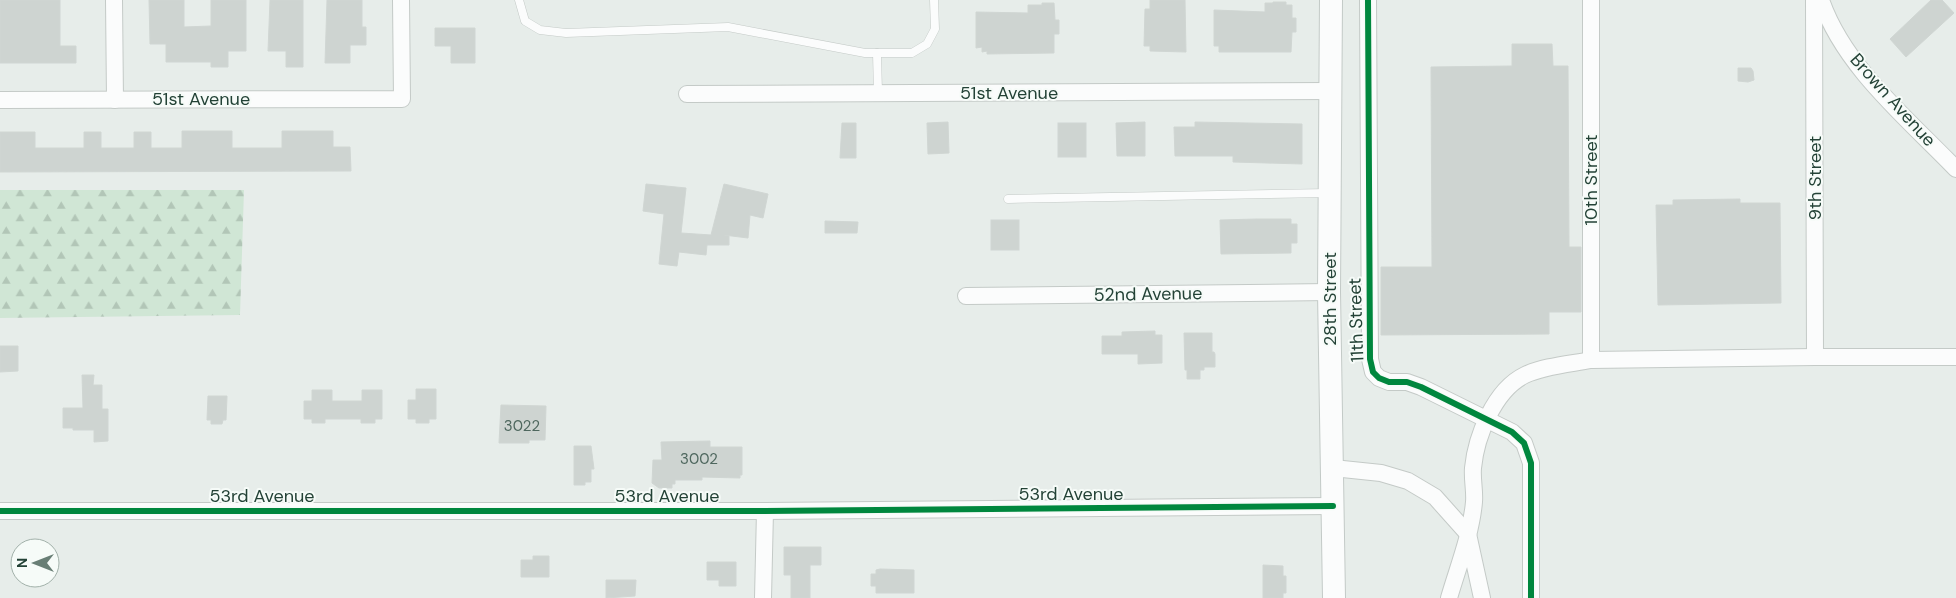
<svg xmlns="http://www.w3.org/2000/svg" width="1956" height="598" font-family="'DM Sans',sans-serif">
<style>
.forest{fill:url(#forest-firs)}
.building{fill:#ced4d1;stroke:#d0d6d3}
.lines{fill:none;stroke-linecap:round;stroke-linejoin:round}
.lane-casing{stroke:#c4cac7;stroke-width:9}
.street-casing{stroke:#c4cac7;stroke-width:18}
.secondary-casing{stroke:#c3cac7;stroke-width:24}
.lane{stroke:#fbfcfc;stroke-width:8}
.street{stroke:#fbfcfc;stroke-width:16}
.secondary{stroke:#fbfcfc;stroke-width:22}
.cycleway-casing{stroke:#f6fbf8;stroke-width:9}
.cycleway{stroke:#00873e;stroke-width:6}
.labels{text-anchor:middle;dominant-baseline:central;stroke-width:4;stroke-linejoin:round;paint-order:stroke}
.number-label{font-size:15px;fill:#4e675e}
.street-label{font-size:18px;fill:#234236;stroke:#f6fbf8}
</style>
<defs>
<pattern id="forest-firs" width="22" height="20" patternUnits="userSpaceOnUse" patternTransform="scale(1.25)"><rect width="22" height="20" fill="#d0e6d5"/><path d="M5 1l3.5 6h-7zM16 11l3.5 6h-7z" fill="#b2c6b7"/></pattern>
</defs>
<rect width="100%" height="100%" fill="#e7edea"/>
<polygon class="forest" points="0,190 244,190 240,315 0,318"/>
<g class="building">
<polygon points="0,0 60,0 60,46 76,46 76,63 0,63"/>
<polygon points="149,0 184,0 184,27 211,26 211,0 246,0 246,51 228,51 228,67 211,67 211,62 166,62 166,44 150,44"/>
<polygon points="270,0 303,0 303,67 286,67 286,51 268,51"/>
<polygon points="327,0 362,0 362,27 366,27 366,45 350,45 350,63 325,63"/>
<polygon points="1150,0 1185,0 1186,52 1150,51 1150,46 1144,46 1145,9 1150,9"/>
<polygon points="1931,0 1942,0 1954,13 1906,57 1890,39"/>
<polygon points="1273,2 1286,2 1286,5 1292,5 1292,18 1296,18 1296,32 1292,32 1291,52 1219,52 1219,46 1214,46 1214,10 1265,12 1265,3 1273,3"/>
<polygon points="1042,3 1054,3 1055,20 1059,20 1059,34 1054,34 1054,53 987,54 987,51 982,52 982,47 976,48 976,12 1028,13 1028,5 1042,5"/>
<polygon points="435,28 475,28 475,63 451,63 451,46 435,46"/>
<polygon points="1512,44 1552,44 1553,66 1568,66 1569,247 1581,247 1581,312 1549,312 1549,334 1381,335 1381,267 1432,267 1431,67 1512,66"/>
<polygon points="1738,68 1751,68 1753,71 1754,80 1748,82 1738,81"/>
<polygon points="948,122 949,153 928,154 927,123"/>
<polygon points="1145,122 1145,156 1117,156 1116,123"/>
<polygon points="1195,122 1302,124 1302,164 1233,162 1233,156 1175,156 1174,127 1195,127"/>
<polygon points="842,123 856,123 856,158 840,158"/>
<rect x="1058" y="123" width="28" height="34"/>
<polygon points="182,131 232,131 232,148 282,148 282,131 333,131 333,147 350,147 351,171 0,172 0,132 35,132 35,148 84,148 84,132 101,132 101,148 134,148 134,132 151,132 151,148 182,148"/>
<polygon points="646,184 686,188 681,233 711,235 724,184 768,194 763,218 750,215 748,238 724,235 729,236 729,245 707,245 706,255 679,252 677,266 659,264 664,214 643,211"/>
<polygon points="1740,199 1740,203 1780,203 1781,303 1658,305 1656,205 1673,205 1673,200"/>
<polygon points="1257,219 1291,219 1291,224 1297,224 1297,243 1291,243 1291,253 1221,254 1220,220"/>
<rect x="991" y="220" width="28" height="30"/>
<polygon points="825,221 858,222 857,233 825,233"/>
<polygon points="1155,331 1155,335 1162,335 1162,363 1138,364 1138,354 1102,354 1102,336 1122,336 1122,332"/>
<polygon points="1184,333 1212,333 1212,352 1214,352 1215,354 1215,367 1204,367 1204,370 1200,370 1200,379 1187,379 1187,370 1185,370"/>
<polygon points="0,346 18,346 18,371 0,372"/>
<polygon points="82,375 94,375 93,385 102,385 102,409 108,409 108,441 94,442 94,430 73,430 73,428 63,428 63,408 83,408"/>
<polygon points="416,389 436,389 436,419 429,419 429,423 416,423 416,419 408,419 408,400 416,400"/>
<polygon points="312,390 332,390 332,401 362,401 362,390 382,390 382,419 375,419 375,423 361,423 361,419 325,419 325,423 312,423 312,419 304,419 304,401 312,401"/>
<polygon points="208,396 227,396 226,420 223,420 222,424 211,424 211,420 207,420"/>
<polygon points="501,405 546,406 545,440 529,440 529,443 499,443"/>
<polygon points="710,441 710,447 742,447 742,475 740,475 740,478 702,477 702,480 675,480 675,484 672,484 672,488 659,488 652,483 653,460 662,460 661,442"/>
<polygon points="574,446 591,446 594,469 591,469 591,482 585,482 585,485 574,485"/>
<polygon points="784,547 821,547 821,565 810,565 810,598 791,598 791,575 784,575"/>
<polygon points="533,556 549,556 549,577 521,577 521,560 533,560"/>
<polygon points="707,562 736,562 736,586 719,586 719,580 707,580"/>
<polygon points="1263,565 1283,566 1283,576 1286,576 1286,593 1283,593 1283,598 1263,598"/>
<polygon points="880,569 914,570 914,593 876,593 876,586 871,586 871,574 876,574 876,570"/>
<polygon points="606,580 636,580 635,596 606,598"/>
</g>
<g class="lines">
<defs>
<g id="lane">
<polyline points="519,0 525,21 540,30 566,33 728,27 865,53 912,53 927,44 935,29 934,0"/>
<polyline points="877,53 878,93"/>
<polyline points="1008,199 1328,193"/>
</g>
<g id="street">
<polyline points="114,0 115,100"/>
<polyline points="1368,0 1370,359 1373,372 1379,378 1389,382 1407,382 1421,387 1512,432 1524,443 1531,463 1531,598"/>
<polyline points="1591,0 1591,360"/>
<polyline points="1814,0 1815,357"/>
<path d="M1821,0C1844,67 1908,119 1956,169"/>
<polyline points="687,94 1331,91"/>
<polyline points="0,100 402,99 401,0"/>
<polyline points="966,296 1329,292"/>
<polyline points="1333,468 1381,473 1408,481 1435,497 1468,534 1482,598"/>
<polyline points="0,511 765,511 1333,506"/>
<polyline points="763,598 765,511"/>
<path d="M1449,598C1458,567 1471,535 1474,502C1475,491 1472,480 1473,468C1476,437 1494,390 1525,375C1544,366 1570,364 1591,360L1815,357H1956"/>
</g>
<polyline id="secondary" points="1331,0 1329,292 1334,598"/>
</defs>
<use href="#lane" class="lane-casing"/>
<use href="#street" class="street-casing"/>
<use href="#secondary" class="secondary-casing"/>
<use href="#lane" class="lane"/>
<use href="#street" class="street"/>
<use href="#secondary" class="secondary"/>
<defs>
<g id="cycleway">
<polyline points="1368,0 1370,359 1373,372 1379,378 1389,382 1407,382 1421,387 1512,432 1524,443 1531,463 1531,598"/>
<polyline points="0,511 765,511 1333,506"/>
</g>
</defs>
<use href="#cycleway" class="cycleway-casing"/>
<use href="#cycleway" class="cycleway"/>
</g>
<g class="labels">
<g class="number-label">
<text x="522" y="426">3022</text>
<text x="699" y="459">3002</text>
</g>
<g class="street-label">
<text x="1009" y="93">51st Avenue</text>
<text x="201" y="99">51st Avenue</text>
<text transform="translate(1893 100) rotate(48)">Brown Avenue</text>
<text transform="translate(1815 178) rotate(-90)">9th Street</text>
<text transform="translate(1591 180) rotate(-90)">10th Street</text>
<text transform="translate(1148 294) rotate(-1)">52nd Avenue</text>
<text transform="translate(1330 299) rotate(-90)">28th Street</text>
<text transform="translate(1356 320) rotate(-92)">11th Street</text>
<text x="1071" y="494">53rd Avenue</text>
<text x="262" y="496">53rd Avenue</text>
<text x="667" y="496">53rd Avenue</text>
</g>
</g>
<g transform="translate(35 563) rotate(270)"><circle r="24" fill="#f6fbf8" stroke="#a2b1aa"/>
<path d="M0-4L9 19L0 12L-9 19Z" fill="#687e75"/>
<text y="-8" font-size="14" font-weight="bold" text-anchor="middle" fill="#234236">N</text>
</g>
</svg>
